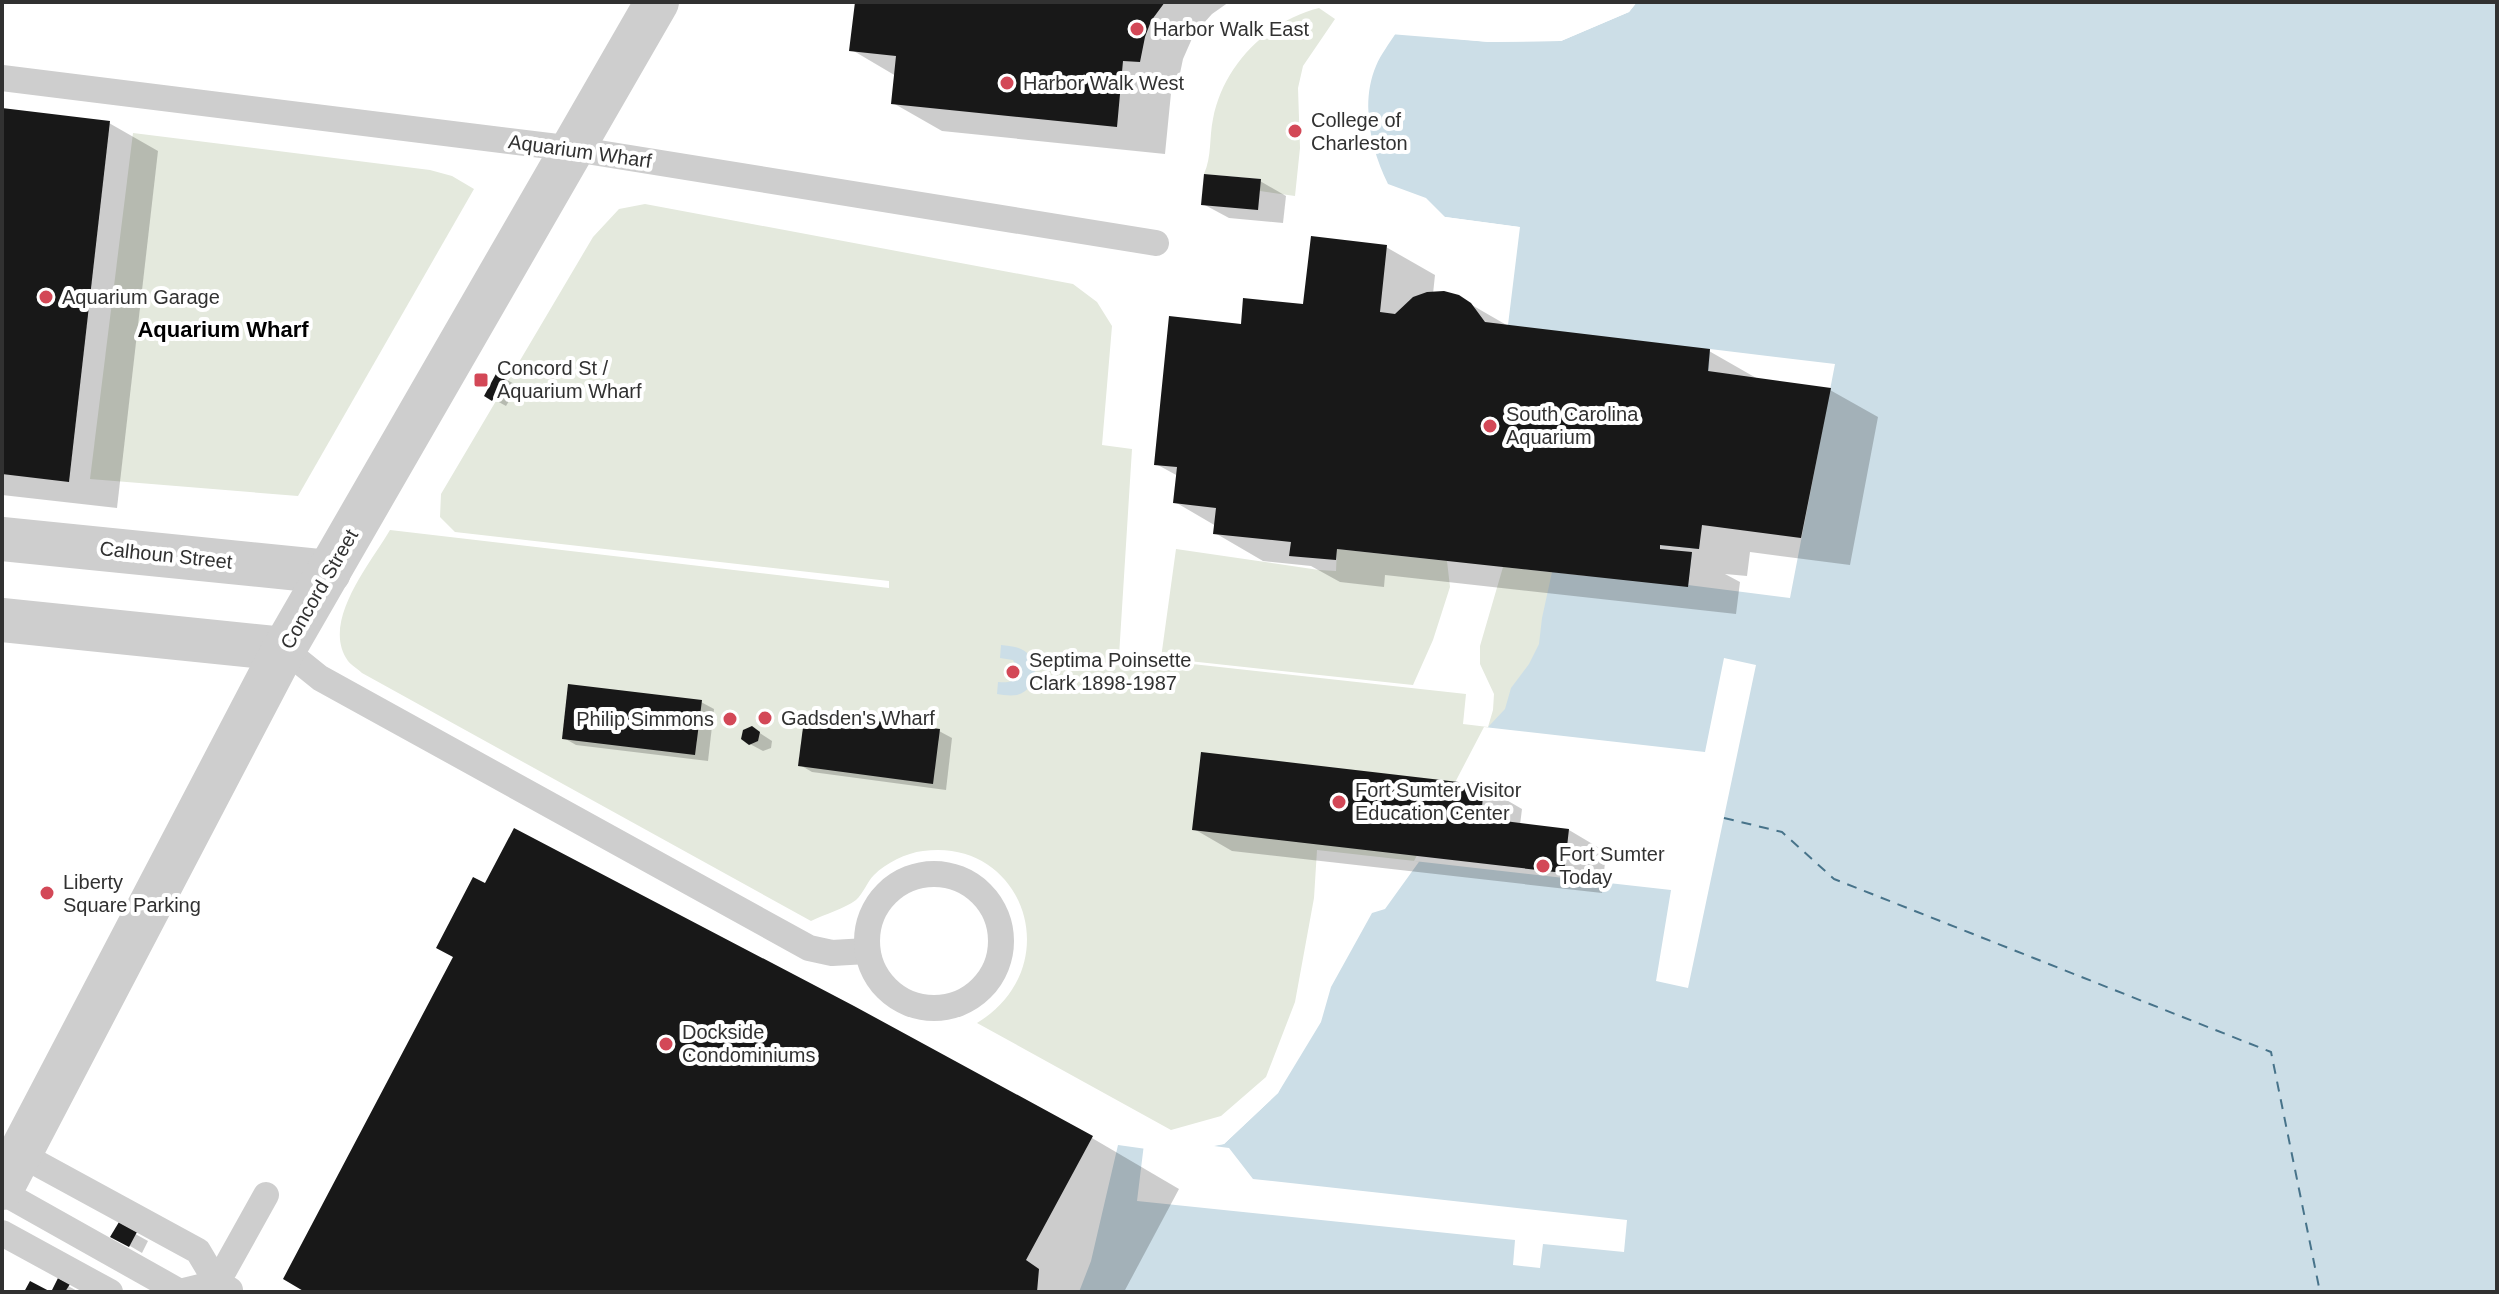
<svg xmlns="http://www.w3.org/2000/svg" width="2499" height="1294" font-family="Arial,sans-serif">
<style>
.green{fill:#e4e9dd}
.water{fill:#ccdee7}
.pier{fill:#fff}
.shadow{fill:#0003}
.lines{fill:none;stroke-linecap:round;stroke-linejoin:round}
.ferry{stroke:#47738a;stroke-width:2;stroke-dasharray:10 8;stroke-linecap:butt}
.building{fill:#181818}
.lane{stroke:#cecece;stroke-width:26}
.street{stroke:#cecece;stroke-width:44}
.poi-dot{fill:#d34857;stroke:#fff;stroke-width:3}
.labels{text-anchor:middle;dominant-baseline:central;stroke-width:8;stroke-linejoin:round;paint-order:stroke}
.poi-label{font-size:20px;fill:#313131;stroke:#fff;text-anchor:start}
.street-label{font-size:20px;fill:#313131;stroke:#fff}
.neighbourhood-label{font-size:22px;font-weight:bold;fill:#000;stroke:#fff}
</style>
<rect width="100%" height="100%" fill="#fff"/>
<g class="green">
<path d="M1319,8L1335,19L1303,66L1298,88L1300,148L1295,196L1260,191V179L1204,174C1212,156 1209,138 1213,119C1223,66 1267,21 1319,8Z"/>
<polygon points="133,133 430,170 452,176 474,189 298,496 90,479"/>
<path d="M645,204L1073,284L1097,302L1112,326L1102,445L1132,449L1119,656L1466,694L1463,724L1488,727L1493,710L1494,694L1480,664V646L1503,567L1586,576L1671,890L1317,850L1314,898L1295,1002L1266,1077L1221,1116L1171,1130L977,1023C1069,967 1024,837 923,851C906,853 886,863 874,875C867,882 863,894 856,900C844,909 825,914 811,921L362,673C358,669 351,665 348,661C320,622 371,563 390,530L889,588V581L455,532L440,517L441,494L593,237L619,209Z"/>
<polygon points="1176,549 1319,570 1336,571 1337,549 1447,561 1450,587 1433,640 1413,685 1161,658"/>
</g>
<g class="water">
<path d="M1637,2H2497V1292H1079L1091,1261L1118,1145L1168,1152L1224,1144L1278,1093L1321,1022L1331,987L1372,913L1385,909L1421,859L1489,726L1505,709L1511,688L1529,664L1539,644L1542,618L1552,572L1586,576L1504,351L1519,227L1445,217L1426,198L1388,184C1371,150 1360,103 1376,66C1381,54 1389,44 1396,33L1489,42L1561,41L1629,12Z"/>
<path d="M1001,645C1007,646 1015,646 1021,649C1041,658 1039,689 1017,695C1010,696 1003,695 997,694L998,682C1008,683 1015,682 1019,672L1013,660L1000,658Z"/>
</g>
<g class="pier">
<polygon points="1632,2 1637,2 1629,12 1561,41 1489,42 1390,34 1396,29 1489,38 1560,37 1627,9"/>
<polygon points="1438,216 1520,227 1508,325 1504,324 1515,231 1444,221"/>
<polygon points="1710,349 1835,364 1790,598 1688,585 1692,553 1660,549 1660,545 1699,549"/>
<polygon points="1724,658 1756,665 1688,988 1656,981 1671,890 1414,861 1484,727 1705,752"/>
<polygon points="1294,1059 1278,1093 1224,1144 1214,1146 1229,1148 1253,1179 1627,1220 1624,1252 1543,1244 1540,1268 1513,1265 1515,1240 1137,1201 1144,1144 1168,1148 1222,1140 1275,1091"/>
</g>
<g class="shadow">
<polygon points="857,2 1229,2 1212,14 1194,34 1183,59 1178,83 1172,83 1165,154 942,131 893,103 896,76 852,50"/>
<polygon points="2,110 109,123 158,151 117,508 2,495"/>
<polygon points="1260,181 1286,196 1283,223 1229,218 1203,204"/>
<polygon points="1386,247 1435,275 1433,294 1458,297 1510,327 1709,351 1758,379 1830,390 1878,417 1850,565 1750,552 1747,576 1725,574 1740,582 1736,614 1385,575 1384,587 1340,582 1311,566 1263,561 1215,533 1216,526 1175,502 1178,476 1156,464 1242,326 1305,306"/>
<polygon points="498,375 518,386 506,406 486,395"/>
<polygon points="701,702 714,709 708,761 576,745 564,738"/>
<polygon points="752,728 772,741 771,748 763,751 750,744"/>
<polygon points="939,731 952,738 946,790 812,772 800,765"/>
<polygon points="1484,787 1522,809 1520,825 1569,830 1606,852 1602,893 1232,851 1194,829"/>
<polygon points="1092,1138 1179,1189 1124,1292 309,1292"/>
<polygon points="119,1225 148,1241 142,1253 113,1236"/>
<polygon points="59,1281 79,1292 53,1292"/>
</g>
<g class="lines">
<polyline class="ferry" points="1724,818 1782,832 1834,879 2271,1052 2320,1292"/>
</g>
<g class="building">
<polygon points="855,2 1165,2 1151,21 1145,37 1140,62 1123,61 1117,127 891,104 896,56 849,51"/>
<polygon points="2,108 110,121 69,482 2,474"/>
<polygon points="1204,174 1261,179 1258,210 1201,205"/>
<polygon points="1311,236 1387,245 1380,312 1395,314 1413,297 1427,292 1444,291 1459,295 1471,303 1485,322 1710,349 1708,371 1831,388 1801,538 1702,525 1699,549 1660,545 1660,549 1692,552 1688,587 1337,549 1336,560 1289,556 1291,542 1213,534 1216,508 1173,503 1177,467 1154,465 1169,316 1241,324 1243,298 1303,304"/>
<polygon points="497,372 506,377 492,401 484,396"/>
<polygon points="568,684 702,700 695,755 562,739"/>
<polygon points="805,712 940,729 933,784 798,766"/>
<polygon points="752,726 760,732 758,741 749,745 741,739 743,730"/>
<polygon points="1201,752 1484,785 1481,818 1569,829 1564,873 1192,830"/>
<polygon points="514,828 854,1006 1093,1136 1026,1260 1039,1269 1037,1292 305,1292 283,1279 453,957 436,948 473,877 485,883"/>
<polygon points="119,1222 137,1232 129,1247 110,1237"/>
<polygon points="58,1278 70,1284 65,1292 24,1292 30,1281 51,1292"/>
</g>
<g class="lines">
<g class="lane">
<polyline points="2,78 574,149 1156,243"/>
<polyline points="284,649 320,678 809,948 832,953 867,951"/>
<circle cx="934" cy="941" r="67"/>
<polyline points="2,1192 180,1292 217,1283 198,1251 20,1154"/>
<polyline points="2,1233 110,1292"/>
<polyline points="230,1290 217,1283 266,1195"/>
</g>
<g class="street">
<polyline points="2,539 329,572"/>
<polyline points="2,620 284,649"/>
<polyline points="2,1188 284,649 657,2"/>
</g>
</g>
<g class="poi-dot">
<circle cx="1137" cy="29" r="8"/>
<circle cx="1007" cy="83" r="8"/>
<circle cx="1295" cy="131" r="8"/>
<circle cx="46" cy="297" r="8"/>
<rect x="473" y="372" width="16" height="16" rx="4"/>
<circle cx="1490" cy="426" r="8"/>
<circle cx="1013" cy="672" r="8"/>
<circle cx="765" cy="718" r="8"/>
<circle cx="730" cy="719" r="8"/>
<circle cx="1339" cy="802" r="8"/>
<circle cx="1543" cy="866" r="8"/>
<circle cx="47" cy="893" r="8"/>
<circle cx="666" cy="1044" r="8"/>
</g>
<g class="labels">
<g class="poi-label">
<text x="1153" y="29">Harbor Walk East</text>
<text x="1023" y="83">Harbor Walk West</text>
<text x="1311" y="120">College of<tspan x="1311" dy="23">Charleston</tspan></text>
<text x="62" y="297">Aquarium Garage</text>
<text x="497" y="368">Concord St /<tspan x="497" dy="23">Aquarium Wharf</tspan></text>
<text x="1506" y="414">South Carolina<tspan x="1506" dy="23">Aquarium</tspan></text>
<text x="1029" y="660">Septima Poinsette<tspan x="1029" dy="23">Clark 1898-1987</tspan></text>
<text x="781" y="718">Gadsden's Wharf</text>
<text x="714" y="719" text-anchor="end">Philip Simmons</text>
<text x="1355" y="790">Fort Sumter Visitor<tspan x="1355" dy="23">Education Center</tspan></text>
<text x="1559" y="854">Fort Sumter<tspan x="1559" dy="23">Today</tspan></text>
<text x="63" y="882">Liberty<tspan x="63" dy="23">Square Parking</tspan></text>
<text x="682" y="1032">Dockside<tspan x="682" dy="23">Condominiums</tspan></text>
</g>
<g class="street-label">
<text transform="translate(580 151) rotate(8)">Aquarium Wharf</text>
<text transform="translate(166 555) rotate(6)">Calhoun Street</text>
<text transform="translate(319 589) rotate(-60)">Concord Street</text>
</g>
<g class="neighbourhood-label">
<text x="223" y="329">Aquarium Wharf</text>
</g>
</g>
<rect width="2499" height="1294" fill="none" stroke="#313131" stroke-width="8"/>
</svg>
